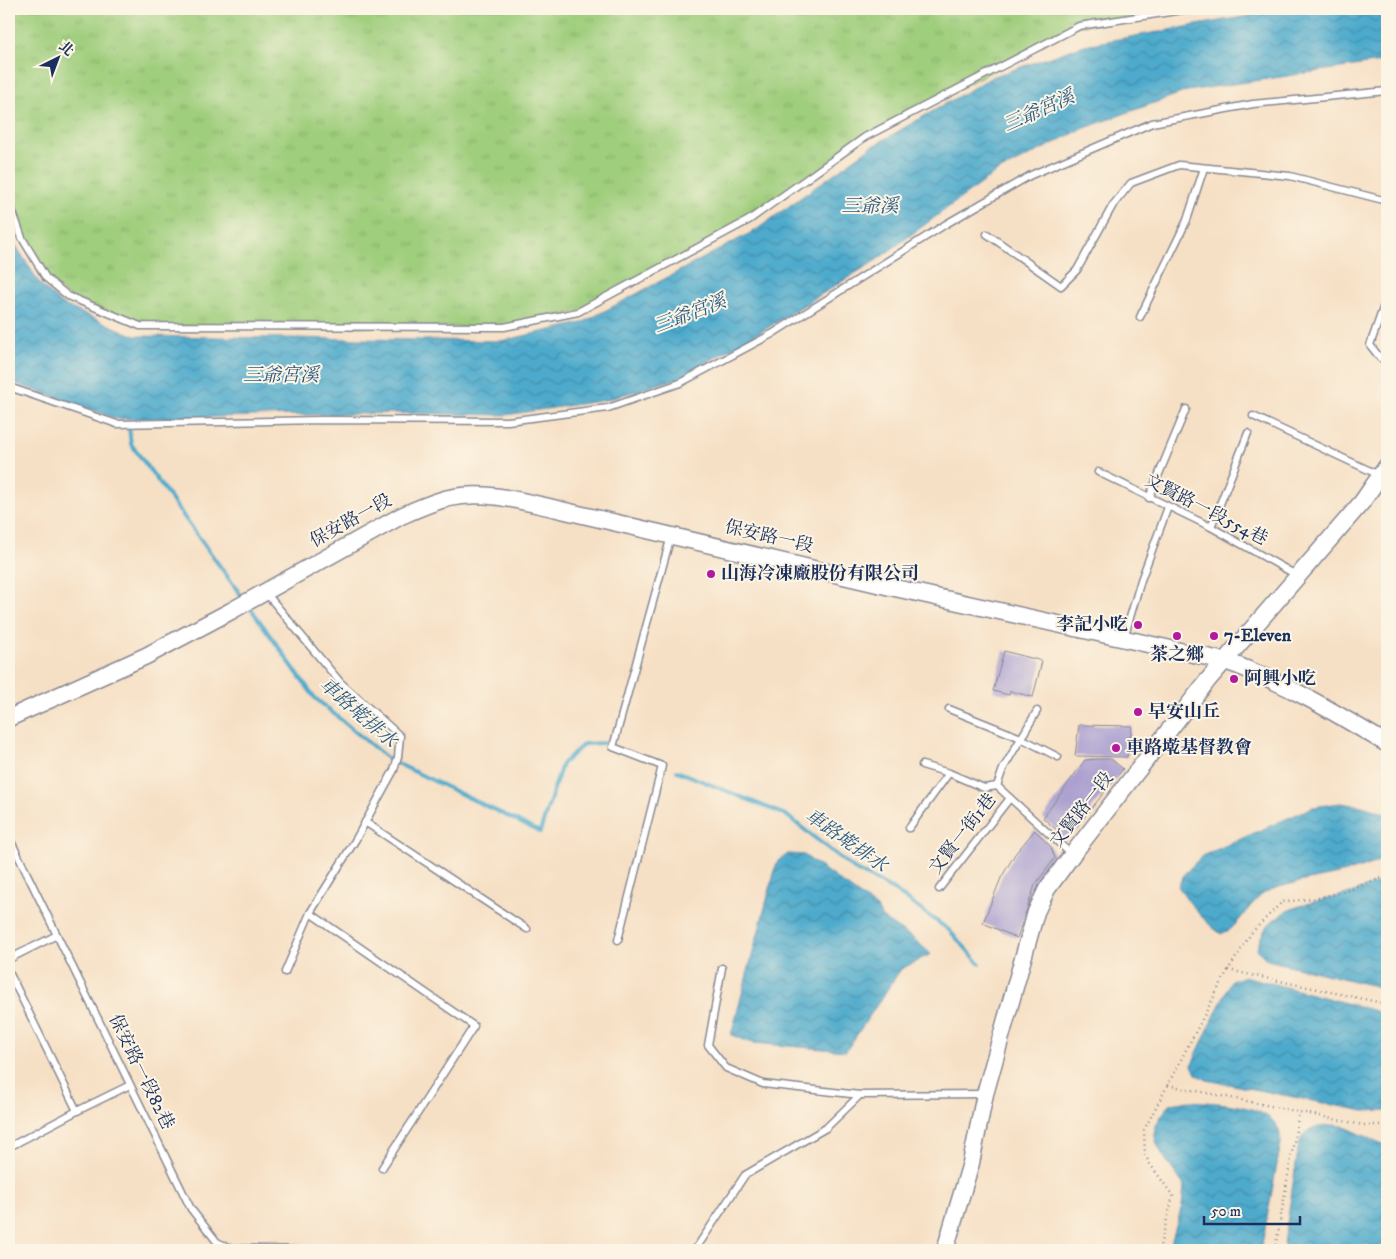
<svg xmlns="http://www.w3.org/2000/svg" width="1396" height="1259" font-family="'IM FELL DW Pica','Noto Serif TC',serif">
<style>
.grass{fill:url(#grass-tufts);stroke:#5d7e6d}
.water{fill:url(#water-waves);stroke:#346c95}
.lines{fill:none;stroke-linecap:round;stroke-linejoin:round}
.stream{stroke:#4eaacc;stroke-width:4}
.building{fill:#aba0d0}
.service-casing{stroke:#888892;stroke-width:9}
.tertiary-casing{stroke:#888892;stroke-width:19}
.path{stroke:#888892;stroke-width:2.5;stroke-dasharray:1 4;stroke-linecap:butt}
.service{stroke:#fff;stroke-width:6}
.tertiary{stroke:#fff;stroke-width:16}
.poi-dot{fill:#b5179e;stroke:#fcf5e5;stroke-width:2}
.labels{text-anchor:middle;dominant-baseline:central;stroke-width:4;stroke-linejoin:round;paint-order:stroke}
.street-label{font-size:18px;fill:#1b2f5e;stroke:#fcf5e5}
.poi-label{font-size:18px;font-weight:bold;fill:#1b2f5e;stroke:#fcf5e5;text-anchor:start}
.water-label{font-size:19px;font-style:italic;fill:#2d5a84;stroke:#fcf5e5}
</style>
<defs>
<pattern id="grass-tufts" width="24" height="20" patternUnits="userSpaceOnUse" patternTransform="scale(1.25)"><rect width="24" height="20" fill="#9fce7c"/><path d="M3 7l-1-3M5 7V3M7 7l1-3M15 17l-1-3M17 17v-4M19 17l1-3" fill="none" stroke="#88b16e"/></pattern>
<pattern id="water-waves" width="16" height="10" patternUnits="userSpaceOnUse" patternTransform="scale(1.25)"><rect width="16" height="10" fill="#4eaacc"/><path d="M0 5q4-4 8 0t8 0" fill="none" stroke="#408ba9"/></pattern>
</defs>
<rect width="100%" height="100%" fill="#fcf5e5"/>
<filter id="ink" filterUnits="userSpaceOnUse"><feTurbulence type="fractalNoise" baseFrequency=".02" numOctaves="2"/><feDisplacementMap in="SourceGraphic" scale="10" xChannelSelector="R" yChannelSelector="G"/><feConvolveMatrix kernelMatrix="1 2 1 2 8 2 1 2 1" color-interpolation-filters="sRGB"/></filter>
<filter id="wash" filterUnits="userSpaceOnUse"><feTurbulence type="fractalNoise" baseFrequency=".0096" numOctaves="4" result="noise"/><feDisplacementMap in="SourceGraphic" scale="20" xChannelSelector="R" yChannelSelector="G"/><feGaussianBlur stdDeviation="1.12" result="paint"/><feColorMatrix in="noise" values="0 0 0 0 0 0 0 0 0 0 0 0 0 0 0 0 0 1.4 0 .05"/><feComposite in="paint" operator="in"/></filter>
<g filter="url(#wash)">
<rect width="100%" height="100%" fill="#f6e0c5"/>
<polygon class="grass" points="9,9 1189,9 1079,26 865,137 749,220 578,312 504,327 140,326 68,296 46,278 22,238 9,201"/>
<g class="water">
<polygon points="1287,9 1387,9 1387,61 1187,91 1082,129 995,173 878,259 769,327 679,378 606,400 506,415 397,413 117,419 9,381 9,229 13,241 40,284 61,304 135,336 501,341 582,323 756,230 871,147 992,77 1085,45"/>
<path d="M1340,803L1362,806L1387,814V857C1352,876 1310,877 1273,889C1255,895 1246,914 1234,926C1231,930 1225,932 1221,934C1203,921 1190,904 1178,886L1185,873L1202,856L1313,807Z"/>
<polygon points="788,854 804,855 877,908 883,919 914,939 931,954 901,969 846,1051 753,1043 731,1035 777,862"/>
<path d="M1387,879V989L1267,960L1257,950C1266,906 1307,905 1343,895C1358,891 1373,885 1387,879Z"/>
<polygon points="1244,976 1387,1014 1387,1110 1364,1111 1207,1080 1196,1074 1192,1065 1195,1057 1231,981"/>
<path d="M1189,1101C1213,1103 1266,1103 1278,1128C1280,1132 1280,1138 1281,1143L1261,1250H1169L1182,1206L1184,1186C1176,1172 1153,1148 1155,1131C1155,1123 1165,1111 1170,1104Z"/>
<path d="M1334,1125L1343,1126L1387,1146V1227L1382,1250H1283L1299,1144C1306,1125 1316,1128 1334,1125Z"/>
</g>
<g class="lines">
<g class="stream">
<polyline points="129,428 131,444 243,598"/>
<polyline points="249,606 315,698 388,759 540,832 562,764 584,744 604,743"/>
<polyline points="677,771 786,815 854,869 895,891 949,930 980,964"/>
</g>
</g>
<g id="blocks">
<g class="building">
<polygon points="1004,651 1042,661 1033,697 1010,691 1009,695 993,691"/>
<polygon points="1079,725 1132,726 1127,757 1075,756"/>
<polygon points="1098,759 1111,759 1123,769 1067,839 1043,818 1085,760"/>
<polygon points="1035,830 1051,847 1055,858 1035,885 1017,938 983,923 1001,878 1015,854"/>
</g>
</g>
</g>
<g filter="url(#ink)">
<use href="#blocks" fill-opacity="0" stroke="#888892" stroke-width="1"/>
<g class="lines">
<defs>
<g id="service">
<polyline points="9,201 22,238 46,278 68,296 140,326 504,327 578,312 749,220 865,137 1079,26 1189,9"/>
<polyline points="987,234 1061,286 1077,270 1113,205 1131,183 1179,165 1290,176 1387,201"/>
<polyline points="1387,297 1370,345 1380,358 1387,360"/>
<polyline points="1140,317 1187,220 1204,168"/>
<polyline points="9,387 117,424 320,420 508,421 608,408 680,383 772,334 946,224 1031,175 1152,123 1253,104 1387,91"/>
<polyline points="1253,416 1379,475"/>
<polyline points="1098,472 1211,527 1298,576"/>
<polyline points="1149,498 1186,409"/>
<polyline points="1211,527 1248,433"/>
<polyline points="266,593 340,682 400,736 398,757 394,770 356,839 310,913 285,972"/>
<polyline points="1124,638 1141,580 1168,507"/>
<polyline points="949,709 1021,738 1058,757"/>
<polyline points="922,765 949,773 984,788 997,786 1071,854"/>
<polyline points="997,786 1003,769 1037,711"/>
<polyline points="365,822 527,929"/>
<polyline points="909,828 949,773"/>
<polyline points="9,837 191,1209 217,1242 230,1248 297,1250"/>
<polyline points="939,889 1010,798"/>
<polyline points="310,913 474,1026 382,1168"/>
<polyline points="618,940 662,766 613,747 671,536"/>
<polyline points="9,959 57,935"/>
<polyline points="722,968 708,1045 726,1068 763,1084 860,1095 984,1094"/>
<polyline points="9,972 77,1111 9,1147"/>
<polyline points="77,1111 130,1085"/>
<polyline points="695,1250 745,1175 826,1128 860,1095"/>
</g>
<g id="tertiary">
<path d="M9,718L146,656L231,611L401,516C417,509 432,502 449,498C485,490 521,501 557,509L886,586L1225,661C1281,680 1336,713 1387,744"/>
<polyline points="945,1250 971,1163 985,1094 1036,912 1047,889 1072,855 1208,680 1362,502 1387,466"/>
</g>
</defs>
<use href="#service" class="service-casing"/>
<use href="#tertiary" class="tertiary-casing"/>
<g class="path">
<polyline points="1228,970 1387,1004"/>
<polyline points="1168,1085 1363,1125 1387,1125"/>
<polyline points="1159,1250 1173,1196 1150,1164 1145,1155 1144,1130 1228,970 1252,932 1282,902 1319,898 1346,891 1387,876"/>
<polyline points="1275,1250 1299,1112"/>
</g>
<use href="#service" class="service"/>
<use href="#tertiary" class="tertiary"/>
</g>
</g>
<g class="poi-dot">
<circle cx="711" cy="574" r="5"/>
<circle cx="1138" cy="625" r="5"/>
<circle cx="1177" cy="636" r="5"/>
<circle cx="1214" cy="636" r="5"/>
<circle cx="1234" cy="679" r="5"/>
<circle cx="1138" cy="712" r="5"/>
<circle cx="1116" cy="748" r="5"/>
</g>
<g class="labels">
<g class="street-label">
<text transform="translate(1206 510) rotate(27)">文賢路一段554巷</text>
<text transform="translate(351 521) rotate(-29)">保安路一段</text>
<text transform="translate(769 537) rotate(13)">保安路一段</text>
<text transform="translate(1082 810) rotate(-52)">文賢路一段</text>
<text transform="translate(963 834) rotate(-52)">文賢一街1巷</text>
<text transform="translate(141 1072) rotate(64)">保安路一段82巷</text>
</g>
<g class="poi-label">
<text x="721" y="574">山海冷凍廠股份有限公司</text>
<text x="1128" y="625" text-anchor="end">李記小吃</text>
<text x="1224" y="636">7-Eleven</text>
<text x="1177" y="655" text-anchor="middle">茶之鄉</text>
<text x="1244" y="679">阿興小吃</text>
<text x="1148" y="712">早安山丘</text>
<text x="1126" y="748">車路墘基督教會</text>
</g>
<g class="water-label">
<text transform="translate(1039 111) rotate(-24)">三爺宮溪</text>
<text x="870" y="206">三爺溪</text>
<text transform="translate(690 314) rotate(-21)">三爺宮溪</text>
<text x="281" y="375">三爺宮溪</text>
<text transform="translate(358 713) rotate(41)">車路墘排水</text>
<text transform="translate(846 841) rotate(35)">車路墘排水</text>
</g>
</g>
<rect width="1396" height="1259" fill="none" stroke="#fcf5e5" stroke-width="30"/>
<g transform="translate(58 58) rotate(42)" stroke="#fcf5e5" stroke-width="4" paint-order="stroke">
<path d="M0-4L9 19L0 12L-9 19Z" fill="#1b2f5e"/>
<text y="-8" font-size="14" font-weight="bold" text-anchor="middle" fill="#1b2f5e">北</text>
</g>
<path d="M1204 1216v8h96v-8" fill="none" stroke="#1b2f5e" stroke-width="2.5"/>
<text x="1211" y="1216" font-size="15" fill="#1b2f5e" stroke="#fcf5e5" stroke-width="4" paint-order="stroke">50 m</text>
</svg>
